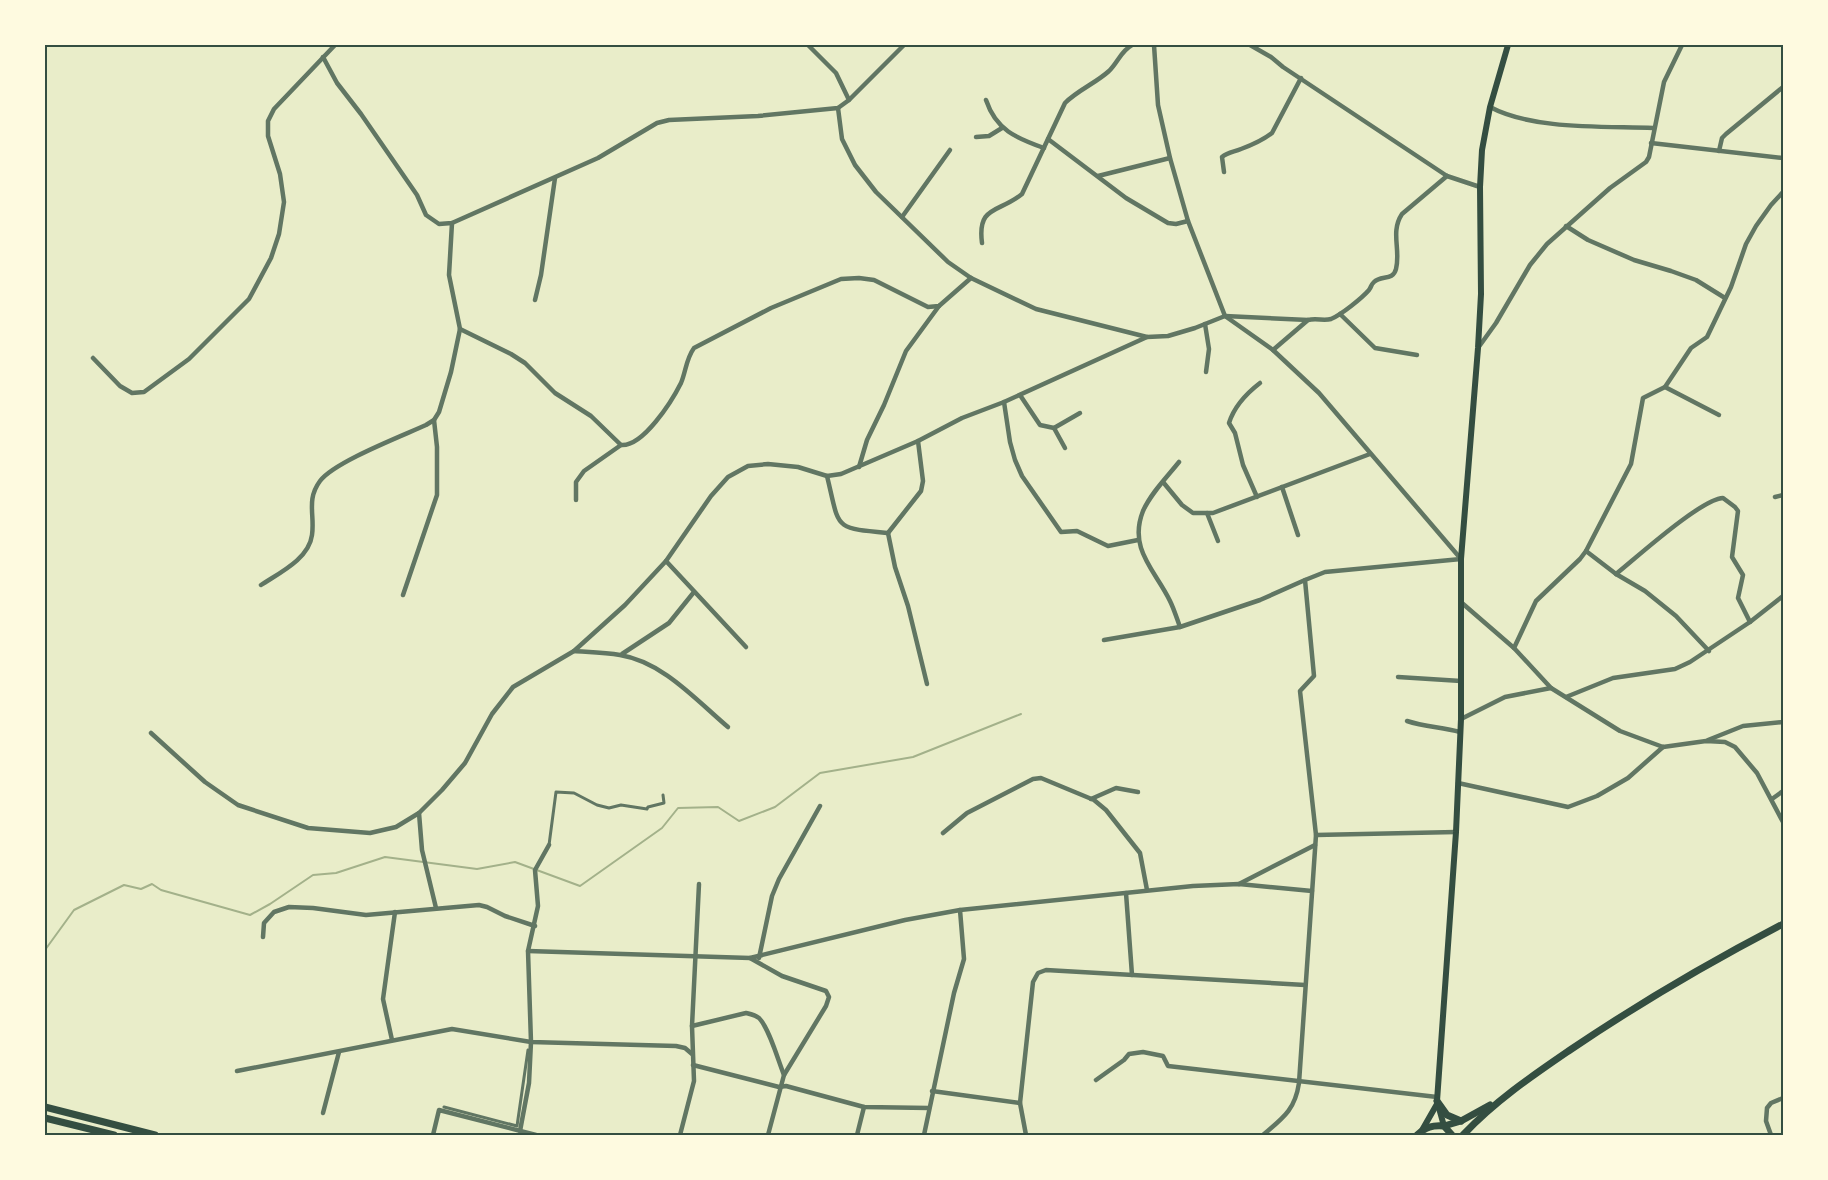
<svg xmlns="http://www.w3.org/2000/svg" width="1828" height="1180" font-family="Helvetica,sans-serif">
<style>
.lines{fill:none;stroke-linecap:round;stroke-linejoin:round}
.stream{stroke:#a3b18a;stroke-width:2}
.pedestrian{stroke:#617663;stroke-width:3}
.minor{stroke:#617663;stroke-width:4.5}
.secondary{stroke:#344e41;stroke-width:6}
.primary{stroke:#344e41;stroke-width:7}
.neatline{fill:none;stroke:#344e41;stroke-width:2}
</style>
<rect width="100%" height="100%" fill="#e9edc9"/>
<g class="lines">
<polyline class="stream" points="45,950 74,910 124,885 141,889 152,884 161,890 250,915 270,904 313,875 336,873 385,857 477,869 515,862 580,886 662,828 678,808 718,807 739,821 775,807 820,773 913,757 1021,714"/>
<g class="pedestrian">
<polyline points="549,845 556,792 574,793 597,805 609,808 621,805 647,809 648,807 664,803 663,795"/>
<polyline points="444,1107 517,1126 528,1050"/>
</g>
<g class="minor">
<polyline points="808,45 836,73 849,100"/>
<polyline points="1154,45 1158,105 1170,158 1188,221 1225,316 1273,350 1319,393 1461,559"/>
<polyline points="1250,45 1271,57 1283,67 1447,176 1480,187"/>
<polyline points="323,57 337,83 361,114 417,195 426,215 439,224 452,223 598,158 657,123 669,120 758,116 838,108 849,100 904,45"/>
<path d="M986,100C996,130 1016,138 1044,148"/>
<path d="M1490,107C1533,130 1604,126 1653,128"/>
<polyline points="838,108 842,139 855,165 876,192 948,262 971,278 1036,309 1147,337 1168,336 1195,328 1225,316 1308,320"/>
<polyline points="976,137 989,136 1002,128"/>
<polyline points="1048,139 1126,198 1168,223 1176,224 1188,221"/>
<polyline points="1651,143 1783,158"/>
<polyline points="1719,151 1722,138 1726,134 1783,87"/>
<path d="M1224,172L1222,157C1228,152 1234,152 1241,149C1252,145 1263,140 1272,133L1301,78"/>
<polyline points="1098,176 1170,158"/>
<polyline points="902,217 950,150"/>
<polyline points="1566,226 1588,240 1634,260 1671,271 1696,280 1725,298"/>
<path d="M982,243C977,205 999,213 1022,194L1065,103C1078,90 1096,83 1109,71C1118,62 1121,51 1132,45"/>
<polyline points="535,300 541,275 555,178"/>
<polyline points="1340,314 1375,348 1417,355"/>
<polyline points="1205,324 1209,349 1206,372"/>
<path d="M460,329L511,354L525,363L555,393L591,416L621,445C643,447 672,401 681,383C686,371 686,359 694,348L771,308L841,279L859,278L874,280L928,307L939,306L971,278"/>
<polyline points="1478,348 1496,323 1530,265 1547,244 1610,188 1646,162 1649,157 1664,82 1682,45"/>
<path d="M1273,350L1308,320C1316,318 1324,321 1331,319C1341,315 1362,298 1369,290C1372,286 1370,286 1374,282C1381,275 1393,281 1396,269C1401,250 1390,232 1402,214L1447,176"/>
<polyline points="93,358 120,386 132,393 144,392 189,359 249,299 271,258 279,234 284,202 280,174 268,136 268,121 274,109 335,45"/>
<polyline points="1665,387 1719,415"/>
<polyline points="1020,395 1040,425 1054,428 1080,413"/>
<polyline points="1004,402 1010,442 1015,460 1022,476 1061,532 1077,531 1108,546 1138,540"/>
<polyline points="1054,428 1065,448"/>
<path d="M1179,462C1167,477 1151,493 1143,511C1128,549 1155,570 1170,601C1174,609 1177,619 1180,627"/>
<polyline points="859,467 867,440 884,405 906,351 939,306"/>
<path d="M827,476C840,529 832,528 888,533"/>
<polyline points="1163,482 1182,505 1193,513 1213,513 1370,454"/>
<polyline points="1282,487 1298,535"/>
<path d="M1257,497L1243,465L1235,433L1229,423C1234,407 1247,393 1260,383"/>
<polyline points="1775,497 1783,495"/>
<polyline points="576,500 576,482 584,471 621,445"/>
<polyline points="1207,513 1218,541"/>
<polyline points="888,533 895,567 908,606 927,684"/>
<polyline points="888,533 921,491 923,481 918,441"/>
<polyline points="1586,551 1616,574 1645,591 1676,616 1709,651"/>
<polyline points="666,561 746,647"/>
<path d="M1616,574C1636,558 1701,499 1723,498L1735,507L1738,511L1732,557L1743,575L1738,598L1750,622"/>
<path d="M261,585C279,573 309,559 312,535C315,515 306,500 320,481C334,462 402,436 426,425L434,420L439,412L451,372L460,329L449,275L452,223"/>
<polyline points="403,595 437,495 437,447 434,420"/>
<polyline points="1462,603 1514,648 1551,688 1620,731 1663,747 1706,741 1725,742 1735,747 1757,773 1783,822"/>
<polyline points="1104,640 1180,627 1260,600 1305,580"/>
<polyline points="1514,648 1536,601 1580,559 1586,551 1631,464 1643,398 1665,387 1691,348 1707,337 1731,287 1746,244 1756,226 1771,205 1783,192"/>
<path d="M574,651C589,652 605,652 620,655C663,662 696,700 728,727"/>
<polyline points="622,654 669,623 694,592"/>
<polyline points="1398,677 1461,681"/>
<polyline points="1566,697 1613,678 1675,669 1690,662 1750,622 1783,596"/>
<polyline points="1461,719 1505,697 1551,688"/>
<path d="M1407,721C1425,727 1442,727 1460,732"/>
<polyline points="151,733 205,782 238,805 308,828 370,833 396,827 419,813 442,790 465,763 492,714 513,687 574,651 625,605 666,561 711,496 728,477 748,466 768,464 798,467 827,476 841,474 918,441 962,418 1004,402 1147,337"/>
<polyline points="1708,740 1743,726 1783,722"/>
<polyline points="1458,783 1568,807 1597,796 1628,778 1663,747"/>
<polyline points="1091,799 1116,788 1138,792"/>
<polyline points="1772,799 1783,791"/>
<polyline points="419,813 422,850 436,908"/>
<polyline points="943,833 967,813 1033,779 1041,778 1094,800 1106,810 1140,853 1147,890"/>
<polyline points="1316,835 1456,832"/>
<polyline points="1239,884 1315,845"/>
<polyline points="1126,893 1132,975"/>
<polyline points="263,937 264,923 274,912 289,907 313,908 366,915 479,905 487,907 505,916 535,926"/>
<polyline points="528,951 750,958 905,920 960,910 1193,886 1239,884 1312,891"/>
<polyline points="750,958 782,976 826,991 829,997 826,1006 784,1075 768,1135"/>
<polyline points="759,958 772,896 779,879 820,806"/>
<path d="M692,1026L746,1013C750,1014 755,1015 759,1018C769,1028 778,1060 784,1075"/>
<polyline points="392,1040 383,999 395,912"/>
<polyline points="693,1065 779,1087 786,1086 864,1107 929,1108"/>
<polyline points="237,1071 452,1029 531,1042 676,1046 685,1048 692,1054"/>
<polyline points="1096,1080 1124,1060 1129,1054 1143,1052 1163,1056 1168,1066 1437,1097"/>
<polyline points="932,1091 1020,1103"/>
<polyline points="323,1113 339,1052"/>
<polyline points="520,1131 529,1083 531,1042 528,951 538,906 535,870 549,845"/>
<polyline points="433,1135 439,1110 536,1135"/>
<polyline points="680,1135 694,1081 692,1026 699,884"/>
<polyline points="857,1135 864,1107"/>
<polyline points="924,1135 954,993 964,959 960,910"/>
<polyline points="1026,1135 1020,1103 1033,982 1038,973 1046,970 1305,985"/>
<path d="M1263,1135C1283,1118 1295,1110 1299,1083L1316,835L1300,691L1314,676L1305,580L1325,572L1461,559"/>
<polyline points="1771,1135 1766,1121 1767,1108 1771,1103 1783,1098"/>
</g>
<g class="secondary">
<polyline points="1444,1126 1437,1101 1456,832 1461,719 1461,559 1478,348 1481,294 1480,187 1482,150 1490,107 1508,45"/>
<polyline points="1421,1132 1437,1104"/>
</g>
<g class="primary">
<polyline points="1437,1101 1447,1115 1461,1121"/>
<polyline points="45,1107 155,1135"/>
<polyline points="45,1118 114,1135"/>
<polyline points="1444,1126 1461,1121 1490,1105"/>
<path d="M1417,1135C1426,1127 1432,1125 1444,1126L1452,1135"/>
<path d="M1463,1135C1495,1101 1532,1076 1570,1050C1638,1004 1710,962 1783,924"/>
</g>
</g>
<rect width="1828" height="1180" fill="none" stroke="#fefae0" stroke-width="93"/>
<rect x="46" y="46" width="1736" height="1088" class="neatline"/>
</svg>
